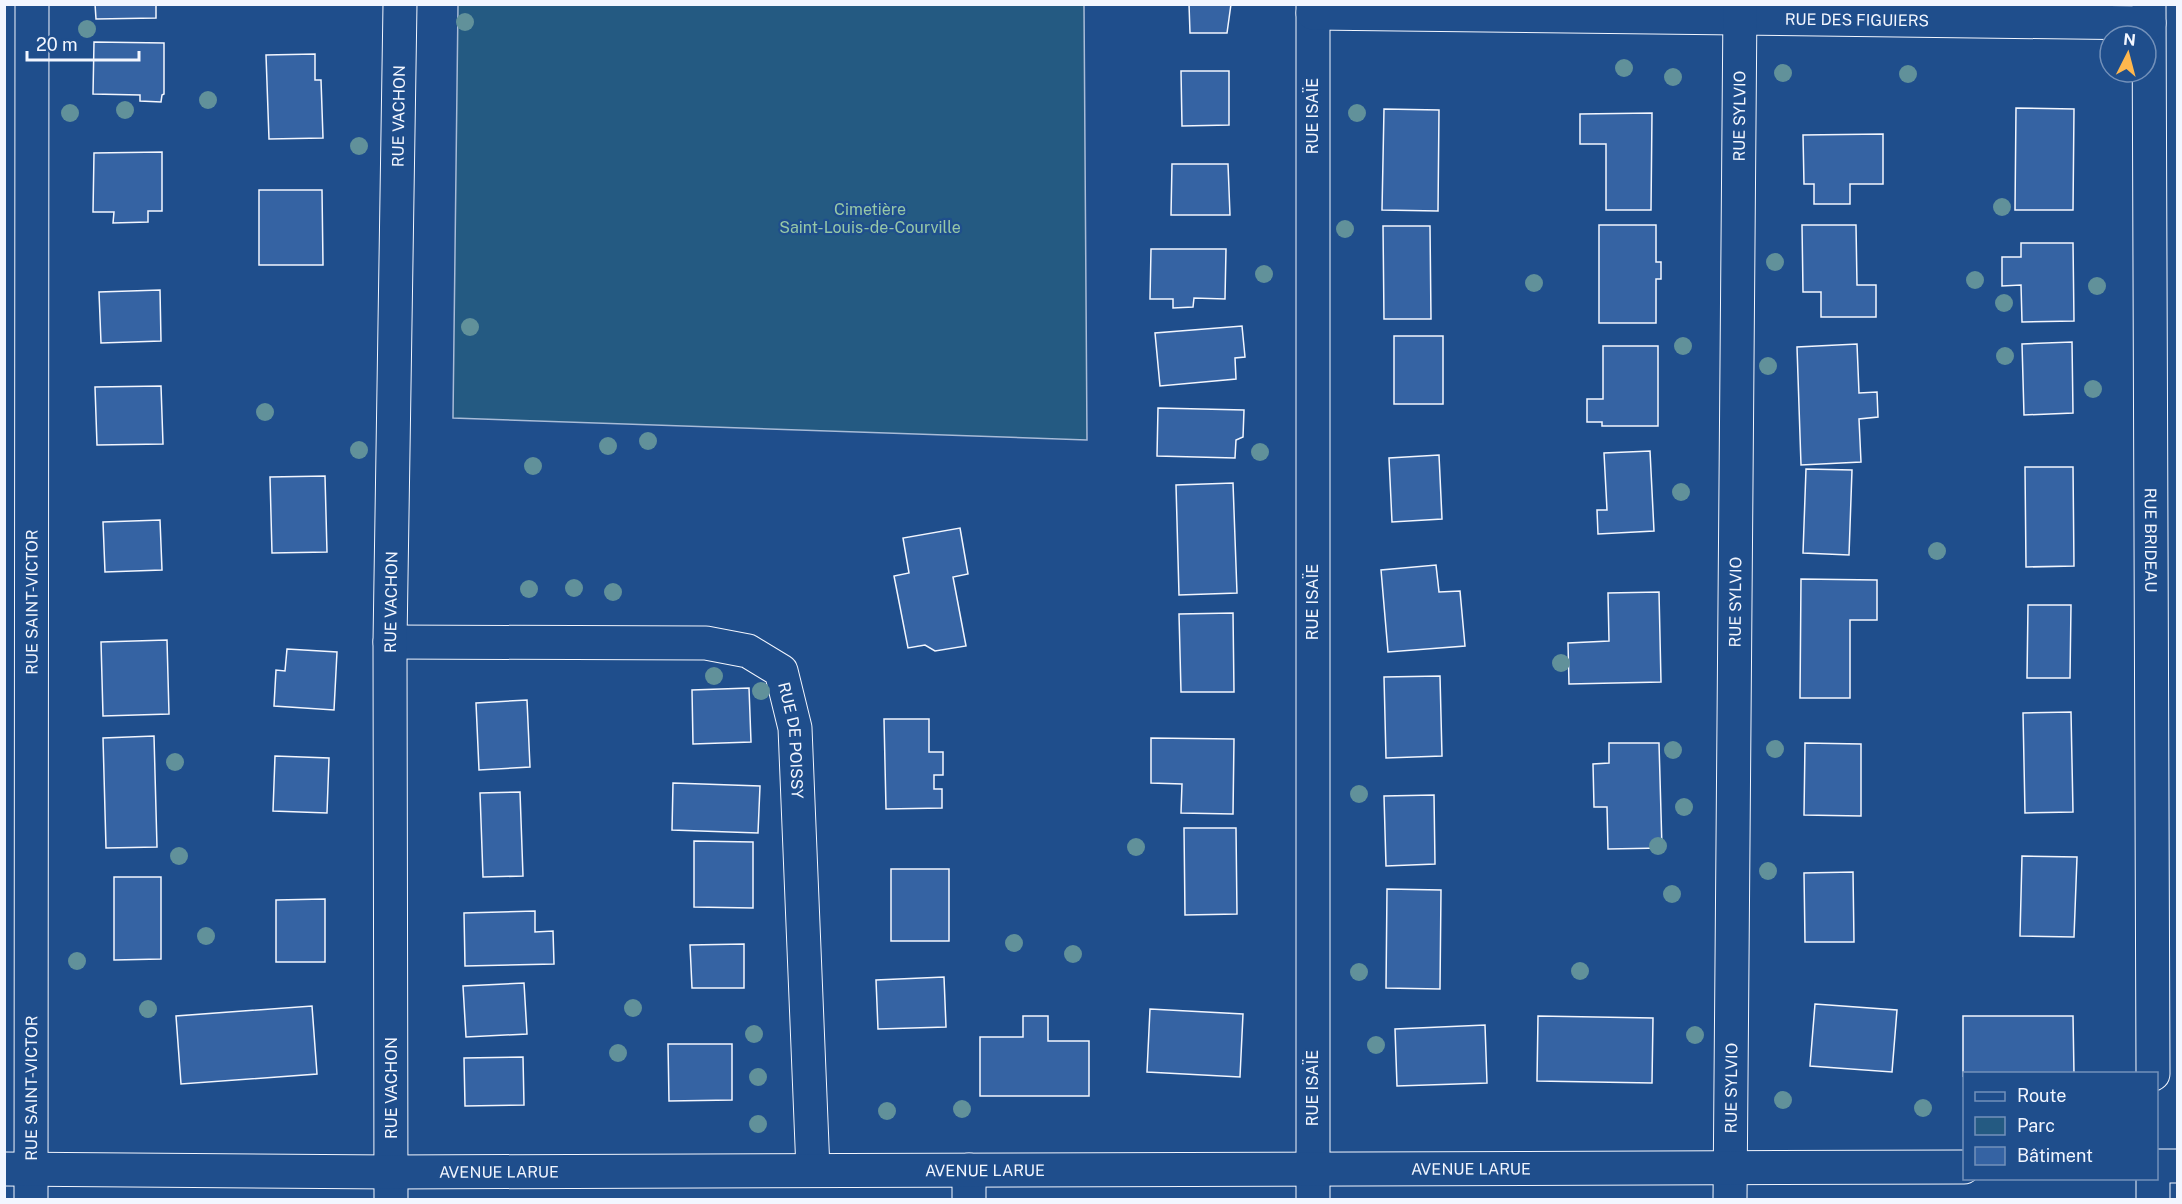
<svg xmlns="http://www.w3.org/2000/svg" width="2182" height="1204" font-family="'Public Sans',sans-serif">
<style>
.green{fill:#245a82;stroke:#a8bbd7;stroke-width:1.5}
.building{fill:#3563a3;stroke:#f2f6ff;stroke-width:1.5}
.lines{fill:none;stroke-linecap:round;stroke-linejoin:round}
.street-casing{stroke:#f2f6ff;stroke-width:35}
.secondary-casing{stroke:#f2f6ff;stroke-width:35}
.street{stroke:#1f4e8c;stroke-width:33}
.secondary{stroke:#1f4e8c;stroke-width:33}
.tree{fill:#61919a}
.labels{text-anchor:middle;dominant-baseline:central;stroke-width:4.5;stroke-linejoin:round;paint-order:stroke}
.street-label{font-size:16px;fill:#f2f6ff;stroke:#1f4e8c}
.park-label{font-size:16px;fill:#97c8a6;stroke:#1f4e8c}
</style>
<rect width="100%" height="100%" fill="#1f4e8c"/>
<polygon class="green" points="458,5 1084,5 1087,440 453,418"/>
<g class="building">
<polygon points="95,4 156,4 156,18 96,19"/>
<polygon points="1189,4 1231,4 1227,33 1190,33"/>
<polygon points="94,42 164,43 164,94 162,95 161,102 140,101 140,95 93,94"/>
<polygon points="315,54 315,80 321,80 323,138 269,139 266,55"/>
<polygon points="1181,71 1229,71 1229,125 1182,126"/>
<polygon points="2016,108 2074,109 2073,210 2015,210"/>
<polygon points="1384,109 1439,110 1438,211 1382,210"/>
<polygon points="1652,113 1651,210 1606,210 1606,144 1580,144 1580,114"/>
<polygon points="1883,134 1883,184 1850,184 1850,204 1814,204 1814,184 1804,184 1803,135"/>
<polygon points="162,152 162,211 148,211 148,222 113,223 114,212 93,212 94,153"/>
<polygon points="1172,164 1228,164 1230,215 1171,215"/>
<polygon points="259,190 322,190 323,265 259,265"/>
<polygon points="1599,225 1656,225 1656,262 1661,262 1661,279 1656,279 1656,323 1599,323"/>
<polygon points="1802,225 1856,225 1857,285 1876,285 1876,317 1821,317 1821,292 1803,292"/>
<polygon points="1383,226 1430,226 1431,319 1384,319"/>
<polygon points="2021,243 2073,243 2074,321 2022,322 2021,285 2002,286 2002,257 2021,257"/>
<polygon points="1151,249 1226,249 1225,299 1194,298 1193,307 1173,308 1173,299 1150,299"/>
<polygon points="160,290 161,341 101,343 99,292"/>
<polygon points="1242,326 1245,357 1235,358 1236,379 1160,386 1155,333"/>
<rect x="1394" y="336" width="49" height="68"/>
<polygon points="2072,342 2073,413 2024,415 2022,344"/>
<polygon points="1857,344 1859,393 1877,392 1878,417 1859,419 1861,462 1801,465 1797,347"/>
<polygon points="1603,346 1658,346 1658,426 1602,426 1602,422 1587,422 1587,399 1603,399"/>
<polygon points="161,386 163,444 97,445 95,387"/>
<polygon points="1158,408 1244,410 1243,437 1236,440 1235,458 1157,456"/>
<polygon points="1650,451 1654,531 1598,534 1597,510 1607,510 1604,453"/>
<polygon points="1439,455 1442,519 1392,522 1389,458"/>
<polygon points="2025,467 2073,467 2074,566 2026,567"/>
<polygon points="1806,469 1852,470 1849,555 1803,553"/>
<polygon points="325,476 327,552 272,553 270,477"/>
<polygon points="1233,483 1237,593 1179,595 1176,485"/>
<polygon points="160,520 162,570 105,572 103,522"/>
<polygon points="960,528 968,574 953,577 966,646 935,651 925,645 908,648 894,576 909,573 903,538"/>
<polygon points="1436,565 1439,592 1460,591 1465,646 1388,652 1381,570"/>
<polygon points="1801,579 1877,580 1877,620 1850,620 1850,698 1800,698"/>
<polygon points="1659,592 1661,682 1569,684 1568,643 1609,641 1608,593"/>
<polygon points="2028,605 2071,605 2070,678 2027,678"/>
<polygon points="1233,613 1234,692 1181,692 1179,614"/>
<polygon points="167,640 169,714 103,716 101,642"/>
<polygon points="287,649 337,652 334,710 274,706 276,670 285,671"/>
<polygon points="1440,676 1442,756 1386,758 1384,677"/>
<polygon points="749,688 751,742 693,744 692,690"/>
<polygon points="527,700 530,767 479,770 476,703"/>
<polygon points="2071,712 2073,812 2025,813 2023,713"/>
<polygon points="884,719 929,719 929,752 943,752 943,775 934,775 934,789 942,789 942,808 886,809"/>
<polygon points="154,736 157,847 106,848 103,738"/>
<polygon points="1151,738 1234,739 1233,814 1181,813 1182,784 1151,783"/>
<polygon points="1609,743 1659,743 1662,848 1608,849 1607,807 1594,807 1593,764 1609,763"/>
<polygon points="1805,743 1861,744 1861,816 1804,815"/>
<polygon points="275,756 329,758 327,813 273,811"/>
<polygon points="673,783 760,786 758,833 672,830"/>
<polygon points="520,792 523,876 483,877 480,793"/>
<polygon points="1434,795 1435,864 1386,866 1384,796"/>
<polygon points="1184,828 1236,828 1237,914 1185,915"/>
<polygon points="694,841 753,842 753,908 694,907"/>
<polygon points="2022,856 2077,857 2074,937 2020,936"/>
<rect x="891" y="869" width="58" height="72"/>
<polygon points="1853,872 1854,942 1805,942 1804,873"/>
<polygon points="114,877 161,877 161,959 114,960"/>
<polygon points="1387,889 1441,890 1440,989 1386,988"/>
<polygon points="325,899 325,962 276,962 276,900"/>
<polygon points="535,911 535,932 553,931 554,964 465,966 464,913"/>
<polygon points="744,944 744,988 692,988 690,945"/>
<polygon points="944,977 946,1027 878,1029 876,980"/>
<polygon points="524,983 527,1034 466,1037 463,986"/>
<polygon points="1815,1004 1897,1010 1892,1072 1810,1066"/>
<polygon points="312,1006 317,1074 181,1084 176,1016"/>
<polygon points="1150,1009 1243,1014 1240,1077 1147,1072"/>
<polygon points="1023,1016 1048,1016 1048,1041 1089,1041 1089,1096 980,1096 980,1037 1023,1037"/>
<polygon points="1538,1016 1653,1018 1652,1083 1537,1081"/>
<polygon points="1963,1016 2073,1016 2074,1074 1964,1074 1963,1077"/>
<polygon points="1485,1025 1487,1083 1397,1086 1395,1029"/>
<polygon points="668,1044 732,1044 732,1100 669,1101"/>
<polygon points="523,1057 524,1105 465,1106 464,1058"/>
</g>
<g class="lines">
<defs>
<g id="street">
<polyline points="1313,4 1313,1200"/>
<path id="s1" d="M2149,4L2153,1074"/>
<path id="s2" d="M1313,13L2149,23"/>
<path id="s3" d="M390,642L706,643L748,651L781,671L795,728L813,1170"/>
<polyline points="969,1170 969,1200"/>
<path id="s4" d="M31,1200L32,4"/>
<path id="s5" d="M391,1200L390,642L400,4"/>
<path id="s6" d="M1730,1200L1740,4"/>
<polyline points="2153,1200 2153,1178"/>
</g>
<g id="secondary">
<polyline points="2156,1166 2178,1166"/>
<path id="s7" d="M4,1169L391,1172L1964,1167"/>
</g>
</defs>
<use href="#street" class="street-casing"/>
<use href="#secondary" class="secondary-casing"/>
<use href="#street" class="street"/>
<use href="#secondary" class="secondary"/>
</g>
<g class="tree">
<circle cx="465" cy="22" r="9"/>
<circle cx="87" cy="29" r="9"/>
<circle cx="1624" cy="68" r="9"/>
<circle cx="1783" cy="73" r="9"/>
<circle cx="1908" cy="74" r="9"/>
<circle cx="1673" cy="77" r="9"/>
<circle cx="208" cy="100" r="9"/>
<circle cx="125" cy="110" r="9"/>
<circle cx="70" cy="113" r="9"/>
<circle cx="1357" cy="113" r="9"/>
<circle cx="359" cy="146" r="9"/>
<circle cx="2002" cy="207" r="9"/>
<circle cx="1345" cy="229" r="9"/>
<circle cx="1775" cy="262" r="9"/>
<circle cx="1264" cy="274" r="9"/>
<circle cx="1975" cy="280" r="9"/>
<circle cx="1534" cy="283" r="9"/>
<circle cx="2097" cy="286" r="9"/>
<circle cx="2004" cy="303" r="9"/>
<circle cx="470" cy="327" r="9"/>
<circle cx="1683" cy="346" r="9"/>
<circle cx="2005" cy="356" r="9"/>
<circle cx="1768" cy="366" r="9"/>
<circle cx="2093" cy="389" r="9"/>
<circle cx="265" cy="412" r="9"/>
<circle cx="648" cy="441" r="9"/>
<circle cx="608" cy="446" r="9"/>
<circle cx="359" cy="450" r="9"/>
<circle cx="1260" cy="452" r="9"/>
<circle cx="533" cy="466" r="9"/>
<circle cx="1681" cy="492" r="9"/>
<circle cx="1937" cy="551" r="9"/>
<circle cx="574" cy="588" r="9"/>
<circle cx="529" cy="589" r="9"/>
<circle cx="613" cy="592" r="9"/>
<circle cx="1561" cy="663" r="9"/>
<circle cx="714" cy="676" r="9"/>
<circle cx="761" cy="691" r="9"/>
<circle cx="1775" cy="749" r="9"/>
<circle cx="1673" cy="750" r="9"/>
<circle cx="175" cy="762" r="9"/>
<circle cx="1359" cy="794" r="9"/>
<circle cx="1684" cy="807" r="9"/>
<circle cx="1658" cy="846" r="9"/>
<circle cx="1136" cy="847" r="9"/>
<circle cx="179" cy="856" r="9"/>
<circle cx="1768" cy="871" r="9"/>
<circle cx="1672" cy="894" r="9"/>
<circle cx="206" cy="936" r="9"/>
<circle cx="1014" cy="943" r="9"/>
<circle cx="1073" cy="954" r="9"/>
<circle cx="77" cy="961" r="9"/>
<circle cx="1580" cy="971" r="9"/>
<circle cx="1359" cy="972" r="9"/>
<circle cx="633" cy="1008" r="9"/>
<circle cx="148" cy="1009" r="9"/>
<circle cx="754" cy="1034" r="9"/>
<circle cx="1695" cy="1035" r="9"/>
<circle cx="1376" cy="1045" r="9"/>
<circle cx="618" cy="1053" r="9"/>
<circle cx="758" cy="1077" r="9"/>
<circle cx="1783" cy="1100" r="9"/>
<circle cx="1923" cy="1108" r="9"/>
<circle cx="962" cy="1109" r="9"/>
<circle cx="887" cy="1111" r="9"/>
<circle cx="758" cy="1124" r="9"/>
</g>
<g class="labels">
<g class="street-label">
<text stroke="none"><textPath href="#s2" startOffset="544">RUE DES FIGUIERS</textPath></text>
<text stroke="none"><textPath href="#s5" startOffset="1084">RUE VACHON</textPath></text>
<text transform="translate(1312 116) rotate(-90)">RUE ISAÏE</text>
<text stroke="none"><textPath href="#s6" startOffset="1084">RUE SYLVIO</textPath></text>
<text stroke="none"><textPath href="#s1" startOffset="536">RUE BRIDEAU</textPath></text>
<text stroke="none"><textPath href="#s4" startOffset="598">RUE SAINT-VICTOR</textPath></text>
<text stroke="none"><textPath href="#s5" startOffset="598">RUE VACHON</textPath></text>
<text transform="translate(1312 602) rotate(-90)">RUE ISAÏE</text>
<text stroke="none"><textPath href="#s6" startOffset="598">RUE SYLVIO</textPath></text>
<text stroke="none"><textPath href="#s3" startOffset="468">RUE DE POISSY</textPath></text>
<text stroke="none"><textPath href="#s4" startOffset="112">RUE SAINT-VICTOR</textPath></text>
<text transform="translate(391 1088) rotate(-90)">RUE VACHON</text>
<text transform="translate(1312 1088) rotate(-90)">RUE ISAÏE</text>
<text stroke="none"><textPath href="#s6" startOffset="112">RUE SYLVIO</textPath></text>
<text stroke="none"><textPath href="#s7" startOffset="1467">AVENUE LARUE</textPath></text>
<text stroke="none"><textPath href="#s7" startOffset="981">AVENUE LARUE</textPath></text>
<text stroke="none"><textPath href="#s7" startOffset="495">AVENUE LARUE</textPath></text>
</g>
<g class="park-label">
<text x="870" y="209">Cimetière<tspan x="870" dy="18">Saint-Louis-de-Courville</tspan></text>
</g>
</g>
<rect width="2182" height="1204" fill="none" stroke="#f2f6ff" stroke-width="12"/>
<rect x="1963" y="1072" width="195" height="108" fill="#1f4e8c" stroke="#7391ba" stroke-width="1.5"/>
<rect x="1975" y="1092" width="30" height="9" fill="#1f4e8c" stroke="#7391ba" stroke-width="1.5"/>
<text x="2017" y="1102" font-size="18" fill="#f2f6ff">Route</text>
<rect x="1975" y="1117" width="30" height="18" fill="#245a82" stroke="#7391ba" stroke-width="1.5"/>
<text x="2017" y="1132" font-size="18" fill="#f2f6ff">Parc</text>
<rect x="1975" y="1147" width="30" height="18" fill="#3563a3" stroke="#7391ba" stroke-width="1.5"/>
<text x="2017" y="1162" font-size="18" fill="#f2f6ff">Bâtiment</text>
<g transform="translate(2128 54) rotate(6)"><circle r="28" fill="#1f4e8c" stroke="#7391ba" stroke-width="1.5"/>
<path d="M0-4.5L10 22L0 15L-10 22Z" fill="#ffb74d"/>
<text y="-9" font-size="16" font-weight="bold" text-anchor="middle" fill="#f2f6ff">N</text>
</g>
<path d="M27 51v9h112v-9" fill="none" stroke="#f2f6ff" stroke-width="3"/>
<text x="36" y="51" font-size="18" fill="#f2f6ff" stroke="#1f4e8c" stroke-width="4.5" paint-order="stroke">20 m</text>
</svg>
